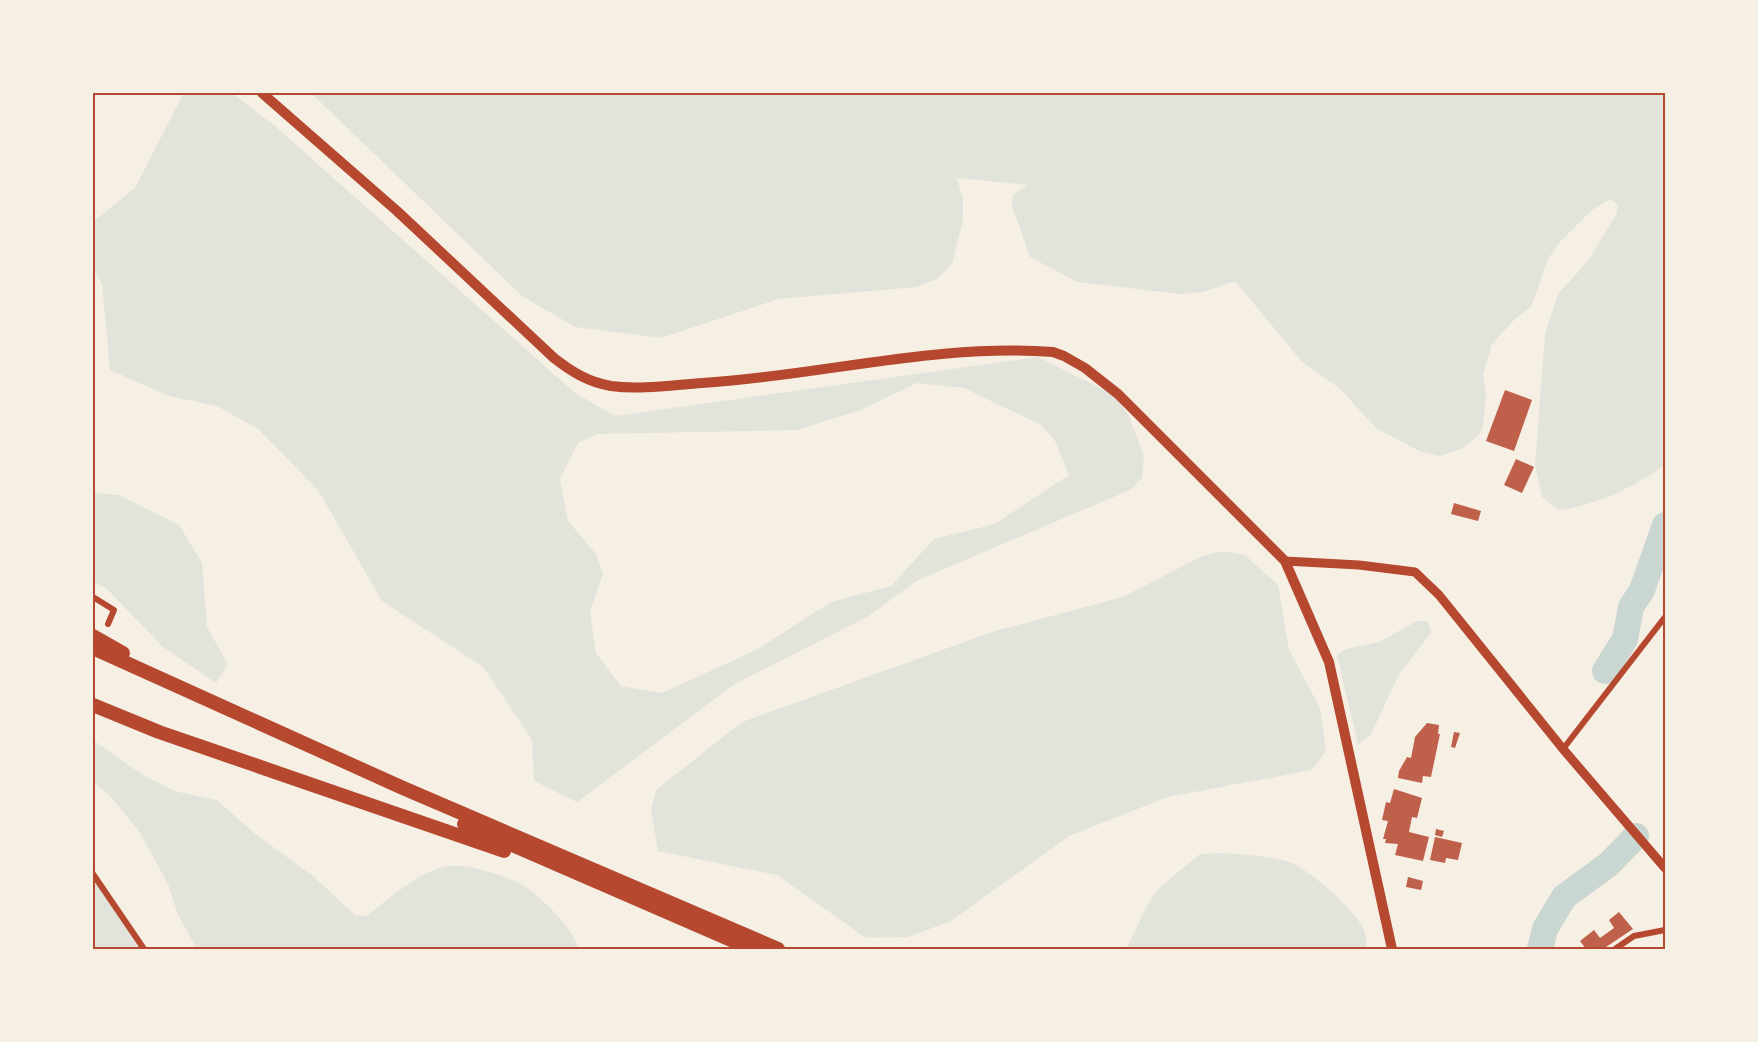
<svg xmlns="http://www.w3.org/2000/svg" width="1758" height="1042" font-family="Lora,serif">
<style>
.green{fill:#e2e4dc;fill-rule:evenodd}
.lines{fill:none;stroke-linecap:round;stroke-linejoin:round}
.river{stroke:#c9d6d2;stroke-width:26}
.building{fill:#bf614a}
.minor{stroke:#b5482f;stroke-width:6}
.tertiary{stroke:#b5482f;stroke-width:9}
.secondary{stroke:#b5482f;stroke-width:10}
.motorway{stroke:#b5482f;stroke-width:14}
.neatline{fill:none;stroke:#b5482f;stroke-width:2}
</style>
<rect width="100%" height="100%" fill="#f6efe4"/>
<g class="green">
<path d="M232,93L275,126L575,393L615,416L1038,357L1116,396L1128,414L1144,456L1142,478L1130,490L918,580L867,617L733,685L577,802L534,781L532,740L483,667L382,601L318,490L258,429L217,406L169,396L110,370L102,284L93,269V222L135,188L183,94ZM917,383L964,388L1041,425L1055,441L1069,475L995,524L934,539L891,586L831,602L756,650L662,693L621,686L596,653L590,612L603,574L596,554L568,521L560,479L578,443L597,434L797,430L861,410Z"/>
<path d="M311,93H1665V465C1634,487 1597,505 1559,510L1542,497L1535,464L1545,334L1558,294L1587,262L1616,215L1618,205L1610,199L1592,210L1560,242L1548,259L1531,307L1514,320L1492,344L1483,374L1486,395L1483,426L1479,435L1463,448L1441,456L1421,452L1376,428L1339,388L1302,362L1235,281L1203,292L1180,294L1077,282L1030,257L1012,206L1013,195L1028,185L957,178L963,199V220L952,264L937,279L917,287L779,299L661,338L575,327L522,296Z"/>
<polygon points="93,493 119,495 179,525 202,563 207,627 228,664 216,683 163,647 107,589 93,581"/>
<polygon points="1224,551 1245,555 1278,585 1289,650 1320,708 1326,751 1312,770 1168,797 1069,836 951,921 908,937 866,938 777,875 658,851 651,809 656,790 742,722 995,631 1123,597 1202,556"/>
<polygon points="1417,621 1428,621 1431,633 1398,676 1371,734 1358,745 1337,655 1346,649 1379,642"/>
<path d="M93,740L143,775L174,791L217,800L254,833L313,876L355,915L366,916C388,900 417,873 443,867C464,861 508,876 526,887C541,897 576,931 578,949H197L178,915L168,884L139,831L112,798L93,781Z"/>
<path d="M1224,853C1245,855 1269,856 1289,862C1308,868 1358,912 1364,930C1366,936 1366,943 1367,949H1126L1148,904L1160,887L1200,854Z"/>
<polygon points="93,879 141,949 93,949"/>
</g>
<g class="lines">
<g class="river">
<polyline points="1605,671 1625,639 1631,607 1642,590 1665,525"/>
<polyline points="1540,949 1545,929 1564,897 1609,864 1636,836"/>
</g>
</g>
<g class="building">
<polygon points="1505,390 1532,400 1514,451 1486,441"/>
<polygon points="1516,459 1534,467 1522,493 1504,485"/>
<polygon points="1454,503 1481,511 1478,521 1451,514"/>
<polygon points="1427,723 1439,725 1438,734 1440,734 1431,777 1423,776 1422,783 1398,778 1399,771 1407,757 1411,758 1415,737"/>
<polygon points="1454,732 1460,733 1455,748 1451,747"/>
<polygon points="1394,789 1422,798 1417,818 1412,817 1409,832 1429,837 1423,861 1395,855 1398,844 1385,843 1386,839 1383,839 1388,821 1382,820 1386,802 1390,803"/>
<polygon points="1436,829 1444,831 1442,837 1435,835"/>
<polygon points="1435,837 1462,843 1458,860 1446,858 1445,863 1430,860"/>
<polygon points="1408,877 1423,881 1421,890 1406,887"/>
<polygon points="1619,912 1633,929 1603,949 1586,949 1580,941 1594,930 1600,938 1614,928 1609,920"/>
</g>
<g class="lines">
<g class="minor">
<polyline points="93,597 114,610 108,624"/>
<polyline points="1563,749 1665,617"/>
<polyline points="93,874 144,949"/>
<polyline points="1615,949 1634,936 1665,930"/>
</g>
<polyline class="tertiary" points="1285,561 1359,565 1415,572 1439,595 1563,749 1665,868"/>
<path class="secondary" d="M262,93L397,211L554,358C572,372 588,382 611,386C640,390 673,385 702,383C819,376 935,343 1053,352L1064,356L1085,368L1118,394L1285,561L1329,662L1392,949"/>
<g class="motorway">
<polyline points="93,636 123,653"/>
<polyline points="93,648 403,788 778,949"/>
<polyline points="93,705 159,732 504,851"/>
<polyline points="464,824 752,949"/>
</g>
</g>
<rect width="1758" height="1042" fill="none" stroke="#f6efe4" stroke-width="189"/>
<rect x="94" y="94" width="1570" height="854" class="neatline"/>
</svg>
